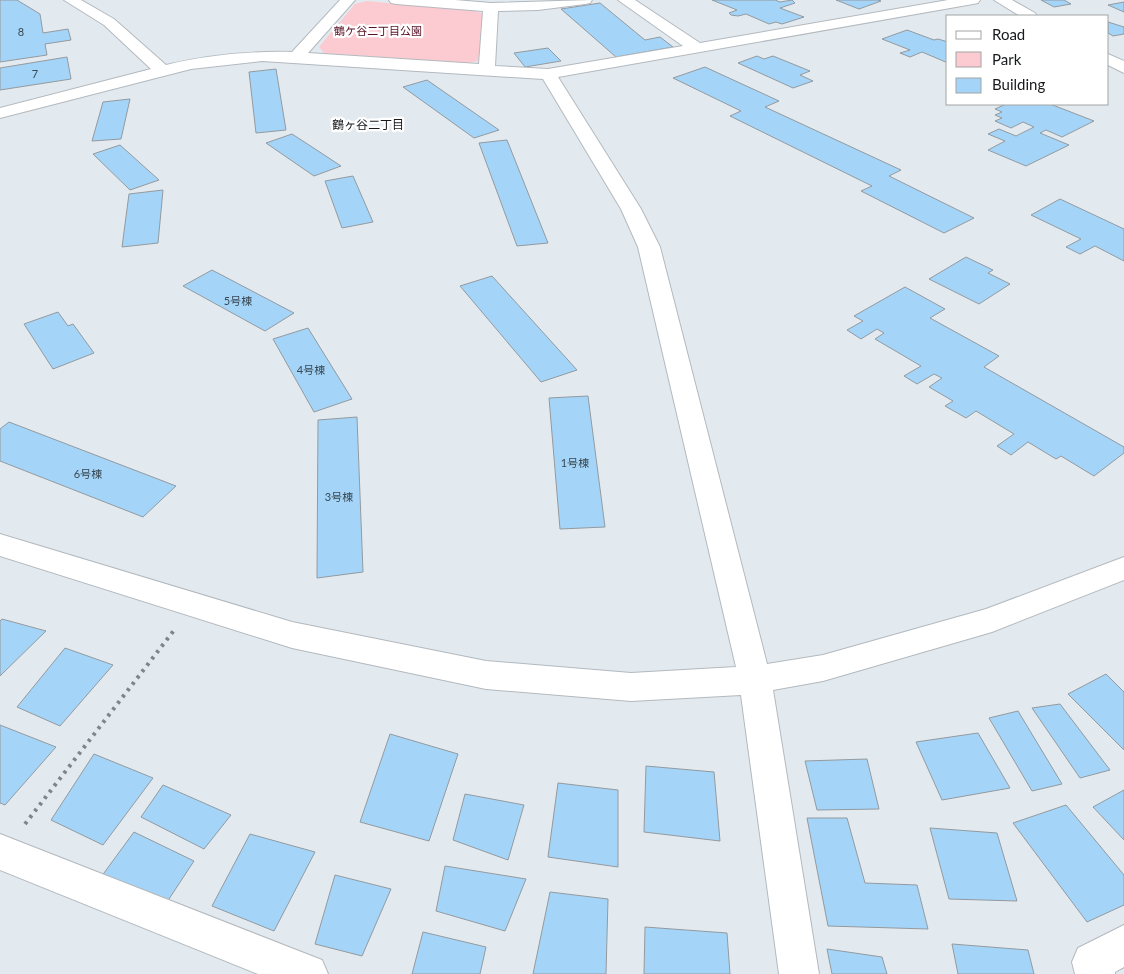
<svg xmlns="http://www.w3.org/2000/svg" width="1124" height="974" font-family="Lato,'Noto Sans JP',sans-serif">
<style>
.green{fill:#fccad1}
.building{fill:#a4d5f9;stroke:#939a9f}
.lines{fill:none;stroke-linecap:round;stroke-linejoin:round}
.minor-casing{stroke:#b3b9be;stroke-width:2}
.path{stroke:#7f8487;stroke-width:4;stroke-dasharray:3 5;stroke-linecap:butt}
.minor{fill:#fff;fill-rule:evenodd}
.labels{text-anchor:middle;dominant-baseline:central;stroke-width:4.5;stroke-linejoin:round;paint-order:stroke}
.far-park-label{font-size:11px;fill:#581226;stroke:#fff}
.number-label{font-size:11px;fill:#3a4852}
.far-neighbourhood-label{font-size:12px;fill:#17191b;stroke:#fff}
</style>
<rect width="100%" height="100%" fill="#e3eaef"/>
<polygon class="green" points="367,1 475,11 484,14 478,61 467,63 324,53 319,47 355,4"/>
<g class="building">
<polygon points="0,0 17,0 40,14 43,33 68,29 71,40 45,44 47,55 0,62"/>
<polygon points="712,0 775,0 780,2 792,0 795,3 780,8 804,17 782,24 776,22 769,24 746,14 738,16 731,15 729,13 737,10"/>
<polygon points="836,0 878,0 881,1 859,9"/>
<polygon points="1041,0 1064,0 1071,4 1054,7"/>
<polygon points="1124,2 1124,12 1108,5"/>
<polygon points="600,3 645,40 660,37 673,47 616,57 561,9"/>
<polygon points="1108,22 1124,27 1124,34 1113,36 1108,33"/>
<polygon points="907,30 934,40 938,39 948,42 948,63 922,52 910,57 900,53 910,50 882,39"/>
<polygon points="548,48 561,61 525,67 514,53"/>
<polygon points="757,56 764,59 773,56 810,71 800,75 813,81 793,88 738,63"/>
<polygon points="67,57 71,79 0,90 0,68"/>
<polygon points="705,67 779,101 765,107 901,170 889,176 974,218 944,233 861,191 872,186 730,116 741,111 673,78"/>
<polygon points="276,69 286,130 256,133 249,72"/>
<polygon points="427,80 499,130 474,138 403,87"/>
<polygon points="130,99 121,139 92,141 103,102"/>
<polygon points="1006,104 1050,104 1094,121 1062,137 1046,130 1040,133 1069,145 1026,166 988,150 1005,141 988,134 999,129 1016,136 1034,127 1023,122 1011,128 995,121 1002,118 995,115 1002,112 995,109"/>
<polygon points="292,134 309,145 341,166 314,176 266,143"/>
<polygon points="507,140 548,243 517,246 479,143"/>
<polygon points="120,145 159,180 130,190 93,154"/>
<polygon points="353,176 373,222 342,228 325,181"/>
<polygon points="163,190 158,243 122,247 129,194"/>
<polygon points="1060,199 1124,229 1124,261 1095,246 1080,254 1066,247 1081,239 1031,215"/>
<polygon points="966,257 993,270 988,273 1010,284 979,304 929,279"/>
<polygon points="212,270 294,313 265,331 183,286"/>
<polygon points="492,276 577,370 541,382 460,286"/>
<polygon points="905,287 945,309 930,318 999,356 984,367 1124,447 1124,453 1094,476 1061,456 1056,459 1028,442 1011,455 997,446 1014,434 976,411 966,418 945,406 953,401 929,387 942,378 934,374 917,384 904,376 921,366 875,339 884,333 877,329 861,339 847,330 863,321 854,316"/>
<polygon points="58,312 68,326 73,324 94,353 53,369 24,324"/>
<polygon points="308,328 352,399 314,412 273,339"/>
<polygon points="588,396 605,527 560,529 549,398"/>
<polygon points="357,417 363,572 317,578 318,420"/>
<polygon points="9,422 176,486 143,517 0,461 0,429"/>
<polygon points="2,619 46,631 0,676 0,621"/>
<polygon points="65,648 113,665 60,726 17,707"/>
<polygon points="1106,674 1124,692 1124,750 1068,694"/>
<polygon points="1060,704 1110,770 1080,778 1032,708"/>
<polygon points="1018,711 1062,784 1032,791 989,718"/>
<polygon points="0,725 56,747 5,805 0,803"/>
<polygon points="978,733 1010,788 942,800 916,742"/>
<polygon points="390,734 458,754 429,841 360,822"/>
<polygon points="94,754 153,778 103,845 51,820"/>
<polygon points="867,759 879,809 817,810 805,761"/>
<polygon points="646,766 714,772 720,841 644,832"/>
<polygon points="558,783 618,790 618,867 548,857"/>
<polygon points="163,785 231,815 204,849 141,817"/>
<polygon points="1124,790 1124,840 1093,807"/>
<polygon points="465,794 524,805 508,860 453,840"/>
<polygon points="1066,805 1124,875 1124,905 1087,922 1013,823"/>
<polygon points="807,818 847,818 865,883 917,885 928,929 828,926"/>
<polygon points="930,828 997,833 1017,901 949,899"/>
<polygon points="134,832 194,861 167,902 101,877"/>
<polygon points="250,834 315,852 274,931 212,906"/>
<polygon points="445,866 526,879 505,931 436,911"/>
<polygon points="335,875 391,889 362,956 315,944"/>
<polygon points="550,892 608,899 606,974 533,974"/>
<polygon points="645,927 727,933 730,974 644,974"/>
<polygon points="423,932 486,947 480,974 412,974"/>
<polygon points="952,944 1028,950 1034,974 958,974"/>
<polygon points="827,949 882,957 887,974 832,974"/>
</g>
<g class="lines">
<defs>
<g id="minor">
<path d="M64,0H81L114,19L166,65C208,55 249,51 292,52L340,0H355L308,53L479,64L483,11L396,4L391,3L389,0H455L491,3L592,0L590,3L585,4L538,10L498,11L495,66L548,69L683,46L618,0H635L700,43L948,0H980L978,3L973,4L558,77L641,209L660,247L767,664L823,655L986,609L1124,557V580L992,632L823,681L773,690L819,974H779L741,695L631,701L486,689L292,648L0,556V534L292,622L486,661L631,673L736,667L638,247L621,209L543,79L262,61L191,69L0,118V108L151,69L104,25Z"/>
<polygon points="994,0 1012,0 1035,13 1037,16 1020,16"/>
<polygon points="1108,54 1124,61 1124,73 1108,65"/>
<polygon points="0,834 322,960 328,974 258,974 0,870"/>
<polygon points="1124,925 1124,967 1115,972 1115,974 1075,974 1072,962 1078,948"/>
</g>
</defs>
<use href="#minor" class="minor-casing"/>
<polyline class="path" points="25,824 175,629"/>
<use href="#minor" class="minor"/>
</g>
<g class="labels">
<g class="far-park-label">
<text x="378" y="30">鶴ケ谷二丁目公園</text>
</g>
<g class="number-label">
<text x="21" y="31">8</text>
<text x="35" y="73">7</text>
<text x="238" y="300">5号棟</text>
<text x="311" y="369">4号棟</text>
<text x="575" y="462">1号棟</text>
<text x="88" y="473">6号棟</text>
<text x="339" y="496">3号棟</text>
</g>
<g class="far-neighbourhood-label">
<text x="368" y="124">鶴ヶ谷二丁目</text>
</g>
</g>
<rect x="946" y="15" width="162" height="90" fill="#ffffff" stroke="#a2a3a4"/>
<rect x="956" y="31" width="25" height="8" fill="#ffffff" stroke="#a2a3a4"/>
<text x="992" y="40" font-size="15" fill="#17191b">Road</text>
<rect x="956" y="52" width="25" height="15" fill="#fccad1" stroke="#a2a3a4"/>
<text x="992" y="65" font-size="15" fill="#17191b">Park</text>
<rect x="956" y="78" width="25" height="15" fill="#a4d5f9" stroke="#a2a3a4"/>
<text x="992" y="90" font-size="15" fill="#17191b">Building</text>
</svg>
